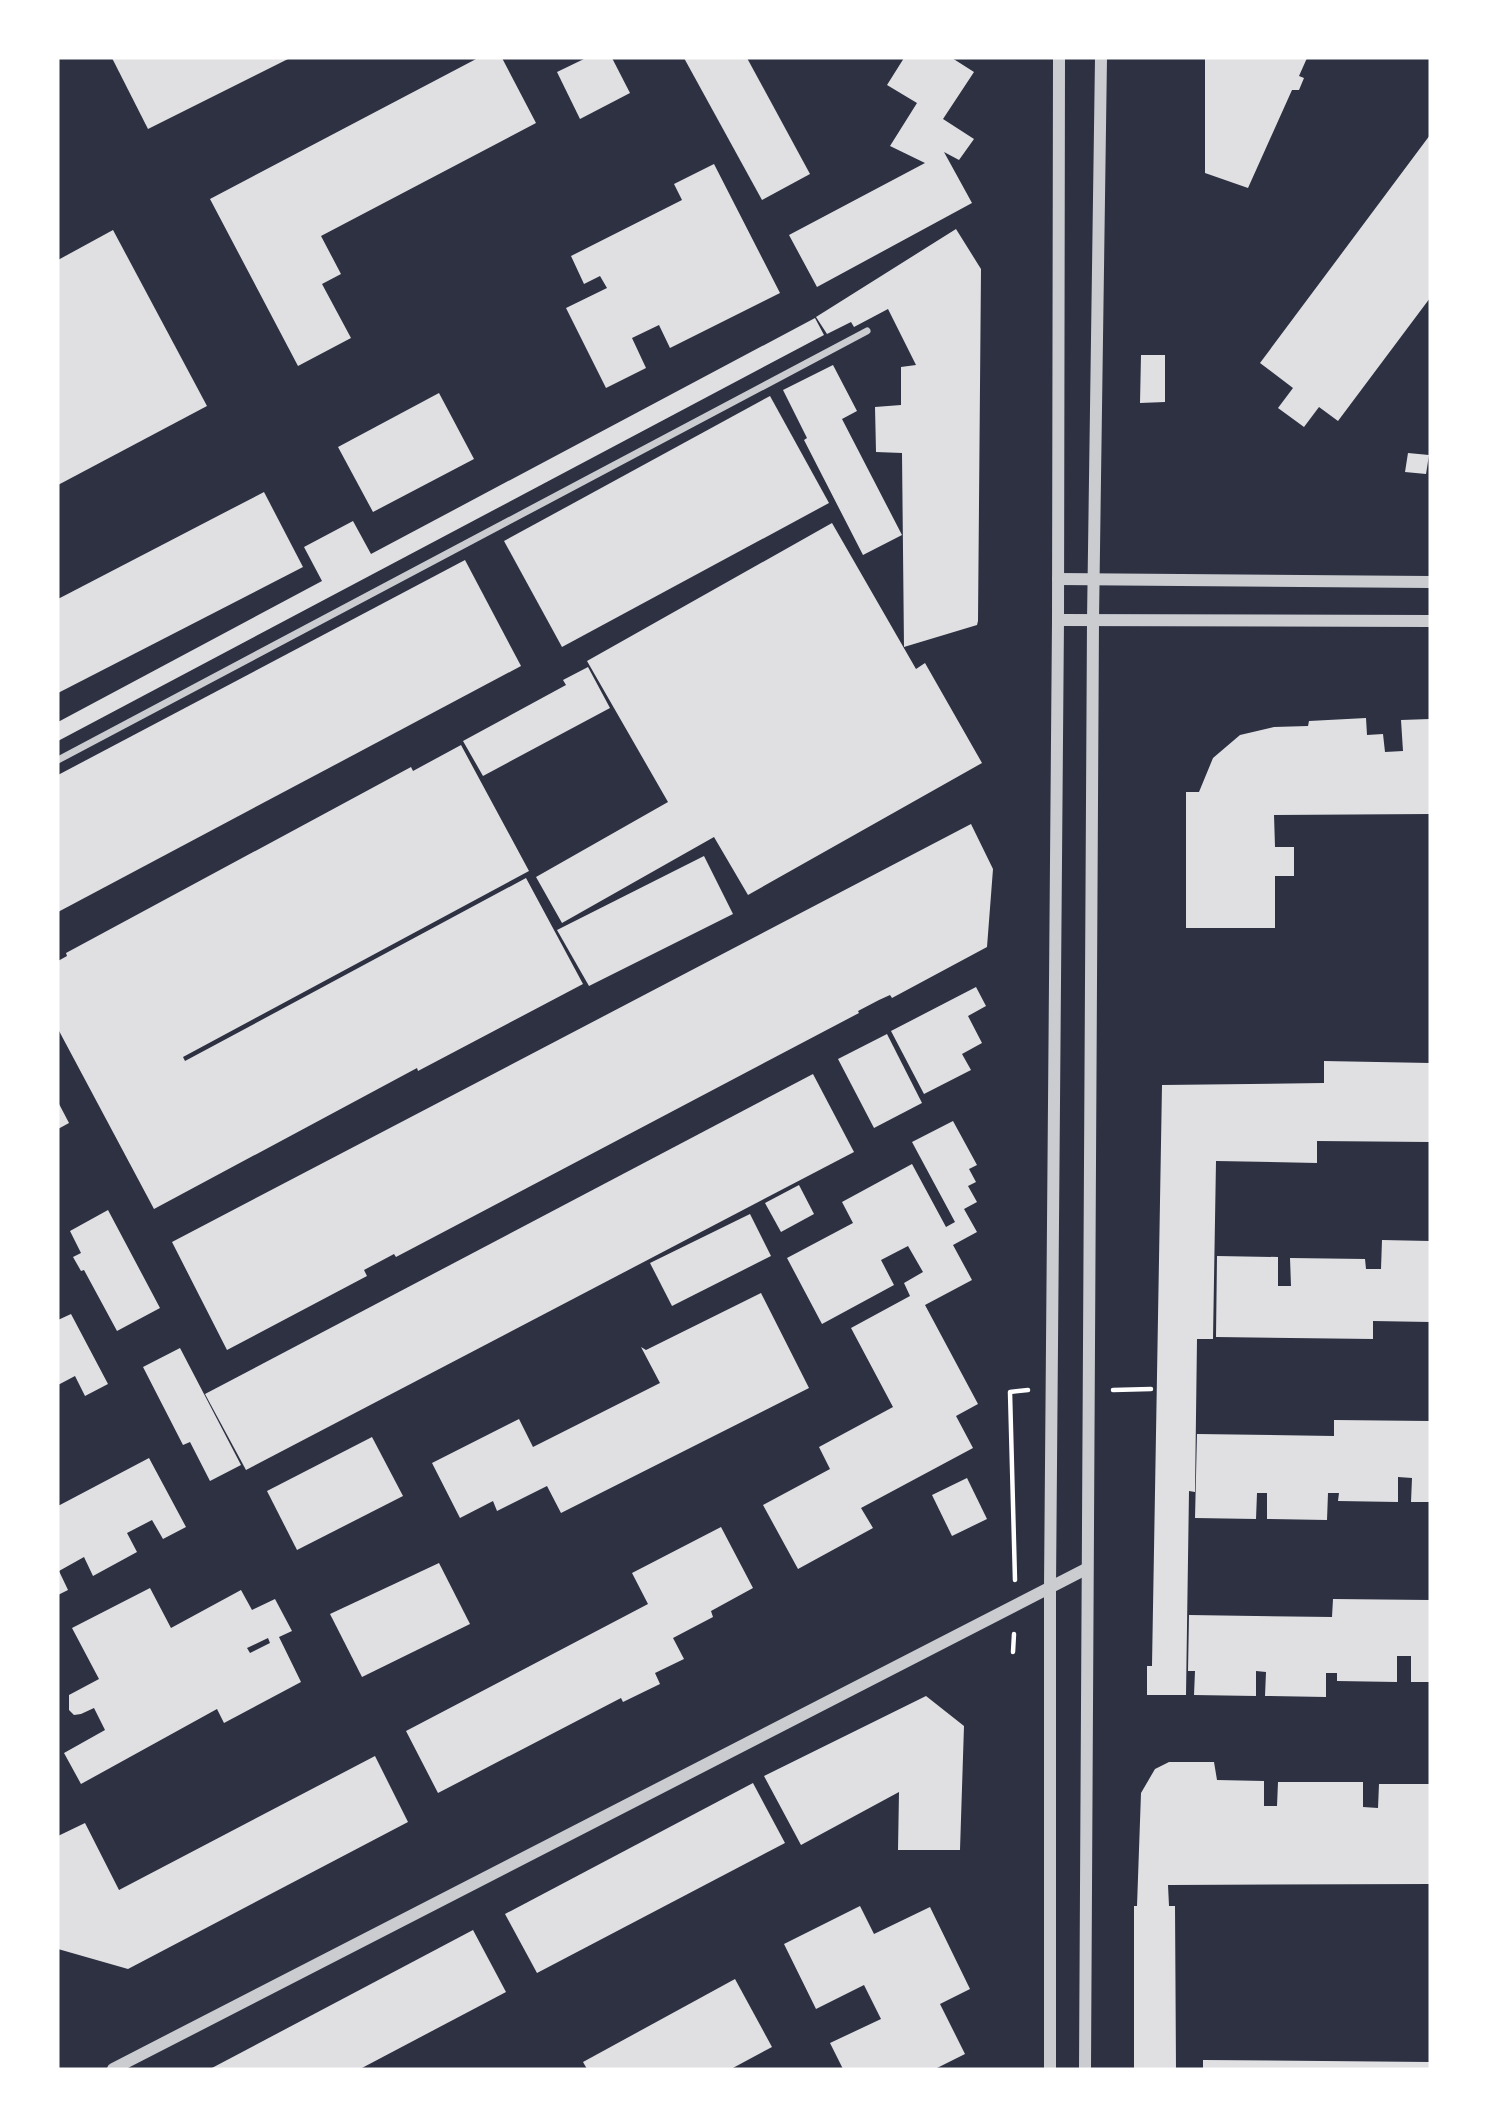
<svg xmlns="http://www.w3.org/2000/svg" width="1488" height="2127" font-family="'Public Sans',sans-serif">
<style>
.building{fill:#e0e0e3;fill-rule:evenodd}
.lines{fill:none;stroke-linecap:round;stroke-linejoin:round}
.path{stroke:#fff;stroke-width:4.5}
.minor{stroke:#caccd0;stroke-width:7}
.tertiary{stroke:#caccd0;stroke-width:12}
</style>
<rect width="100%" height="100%" fill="#2d3142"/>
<g class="building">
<polygon points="112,58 290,58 148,129"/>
<polygon points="478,58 502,58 536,123 321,236 341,274 322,284 351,338 298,366 210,199"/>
<polygon points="586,58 612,58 630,93 580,119 557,72"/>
<polygon points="684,58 747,58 810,174 762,200"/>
<polygon points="904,58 952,58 974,72 943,119 974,139 959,160 944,152 972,203 817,287 789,235 925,163 890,146 917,103 887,85"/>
<polygon points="1205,58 1307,58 1299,76 1304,78 1299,90 1292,90 1248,188 1205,173"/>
<polygon points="1430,135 1430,298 1338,421 1319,407 1304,427 1278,408 1293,388 1260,363"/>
<polygon points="714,164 780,293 670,348 659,325 632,338 646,368 606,388 566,308 607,288 600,276 584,284 571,256 682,200 674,184"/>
<polygon points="956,229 981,269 978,621 977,625 904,647 902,453 876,452 875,407 901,405 901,367 916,365 888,309 854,327 851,322 827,334 816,317"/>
<polygon points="113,230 207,406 58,485 58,260"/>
<polygon points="815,318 824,335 58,741 58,722 322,581 304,547 353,521 371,554"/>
<polygon points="1141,355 1165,355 1165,402 1140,403"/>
<polygon points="833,365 857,411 842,419 902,535 863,555 804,440 807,438 783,390"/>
<polygon points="439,393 474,459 373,512 338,447"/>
<polygon points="770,396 829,503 562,647 504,541"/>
<polygon points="1408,453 1429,455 1426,474 1405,472"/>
<polygon points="264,492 303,567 58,693 58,599"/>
<polygon points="832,523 916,669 925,663 982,763 748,895 714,837 562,923 536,877 668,802 587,661"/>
<polygon points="465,560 521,666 58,912 58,775"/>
<polygon points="588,667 610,708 483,776 463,741 566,685 563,680"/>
<polygon points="1366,718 1367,735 1383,734 1385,752 1403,751 1401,720 1430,719 1430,814 1274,815 1275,847 1294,847 1294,876 1275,876 1275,928 1186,928 1186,792 1199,792 1213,758 1240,735 1274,727 1308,726 1309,721"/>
<polygon points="461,745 529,871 183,1057 185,1061 526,878 583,984 418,1071 417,1068 154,1209 58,1029 58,961 67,956 66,953 411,767 413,771"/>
<polygon points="971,824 993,869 987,947 892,998 890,995 879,1000 858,1011 859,1013 396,1257 394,1254 364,1270 367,1276 227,1350 172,1242"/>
<polygon points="704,856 733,914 589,986 557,930"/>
<polygon points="976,987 986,1006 968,1016 982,1043 962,1054 971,1070 924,1094 891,1031"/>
<polygon points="887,1034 922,1103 874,1128 838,1059"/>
<polygon points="1324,1061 1430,1063 1429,1142 1317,1141 1317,1163 1216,1161 1213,1339 1197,1339 1195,1492 1189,1491 1186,1695 1147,1695 1147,1666 1152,1666 1162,1085 1324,1083"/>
<polygon points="813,1074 854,1152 246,1470 205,1394"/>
<polygon points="58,1102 69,1123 58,1129"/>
<polygon points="953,1121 977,1165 969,1169 976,1182 968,1186 977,1202 964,1209 977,1232 953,1245 972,1280 925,1305 978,1404 956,1416 973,1448 861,1508 873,1528 798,1569 763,1505 830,1469 819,1447 893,1407 851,1328 910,1296 904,1283 923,1272 908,1246 881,1260 894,1285 822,1324 787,1258 853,1223 842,1202 912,1164 946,1227 955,1222 912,1142"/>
<polygon points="799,1185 814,1214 781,1232 765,1203"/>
<polygon points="108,1210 160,1308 117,1331 84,1270 81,1271 73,1257 81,1253 70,1231"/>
<polygon points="750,1214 771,1256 672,1306 650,1263"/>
<polygon points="1382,1240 1430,1241 1430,1322 1373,1321 1373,1339 1216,1337 1217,1256 1278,1257 1278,1286 1291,1286 1290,1258 1365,1259 1366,1269 1381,1269"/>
<polygon points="761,1293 809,1388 561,1513 547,1486 497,1511 493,1501 460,1518 432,1463 519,1419 533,1447 660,1383 641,1347 646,1350"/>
<polygon points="71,1314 108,1384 85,1396 75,1376 58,1385 58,1320"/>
<polygon points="180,1348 241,1465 210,1481 190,1442 183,1445 143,1367"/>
<polygon points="1334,1420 1430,1421 1430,1502 1411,1502 1412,1478 1398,1477 1398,1502 1338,1501 1339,1493 1328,1493 1327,1520 1267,1519 1267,1493 1257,1493 1256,1519 1195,1518 1197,1434 1334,1436"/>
<polygon points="372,1437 403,1496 297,1550 267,1491"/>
<polygon points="149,1458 186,1527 163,1539 152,1520 127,1533 137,1552 93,1576 84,1557 59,1571 68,1590 58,1595 58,1506"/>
<polygon points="967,1478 987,1519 952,1536 932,1495"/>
<polygon points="721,1527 753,1588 711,1611 713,1617 673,1638 684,1659 655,1673 660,1684 623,1702 621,1698 438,1793 406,1731 648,1604 632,1573"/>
<polygon points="439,1563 470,1624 362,1677 330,1614"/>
<path d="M150,1588L171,1628L241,1590L252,1610L275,1599L292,1631L279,1637L301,1682L224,1723L217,1709L81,1784L64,1753L105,1730L94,1708L81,1714L74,1715L69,1710V1695L99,1679L72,1628ZM268,1638L270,1643L250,1653L247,1648Z"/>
<polygon points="1333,1599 1430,1600 1430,1682 1411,1682 1411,1656 1397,1656 1397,1682 1337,1681 1337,1673 1326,1673 1326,1697 1265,1696 1266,1672 1256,1671 1256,1696 1194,1695 1195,1671 1188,1671 1189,1615 1332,1617"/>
<polygon points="926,1696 964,1726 960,1850 898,1850 899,1792 801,1845 764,1776"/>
<polygon points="375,1756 408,1822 128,1969 58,1949 58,1836 85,1823 119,1890"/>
<polygon points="1169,1762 1214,1762 1217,1780 1264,1781 1264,1806 1277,1806 1278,1782 1363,1782 1363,1807 1378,1808 1379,1784 1430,1784 1430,1884 1168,1885 1169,1906 1175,1906 1176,2069 1134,2069 1134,1906 1137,1906 1141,1793 1155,1769"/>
<polygon points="753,1783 785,1843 537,1973 505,1914"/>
<polygon points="860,1906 874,1934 930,1907 970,1989 940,2004 965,2054 935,2069 843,2069 830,2043 881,2019 864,1985 816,2009 784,1944"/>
<polygon points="473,1930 506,1992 360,2069 210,2069"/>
<polygon points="735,1979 772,2047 731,2069 587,2069 583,2062"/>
<polygon points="1203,2060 1430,2062 1430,2069 1203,2069"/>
</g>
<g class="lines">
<g class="path">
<polyline points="1113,1390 1151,1389"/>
<polyline points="1015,1580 1010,1392 1028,1390"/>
<polyline points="1013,1652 1014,1634"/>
</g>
<polyline class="minor" points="58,760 867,331"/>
<g class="tertiary">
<polyline points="1058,579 1430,582"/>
<polyline points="1058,620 1430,621"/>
<polyline points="113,2069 1086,1569"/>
<polyline points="1050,2069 1050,1586 1058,620 1059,58"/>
<polyline points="1085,2069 1093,620 1101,58"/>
</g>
</g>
<rect width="1488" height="2127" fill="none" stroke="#ffffff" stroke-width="119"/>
</svg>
